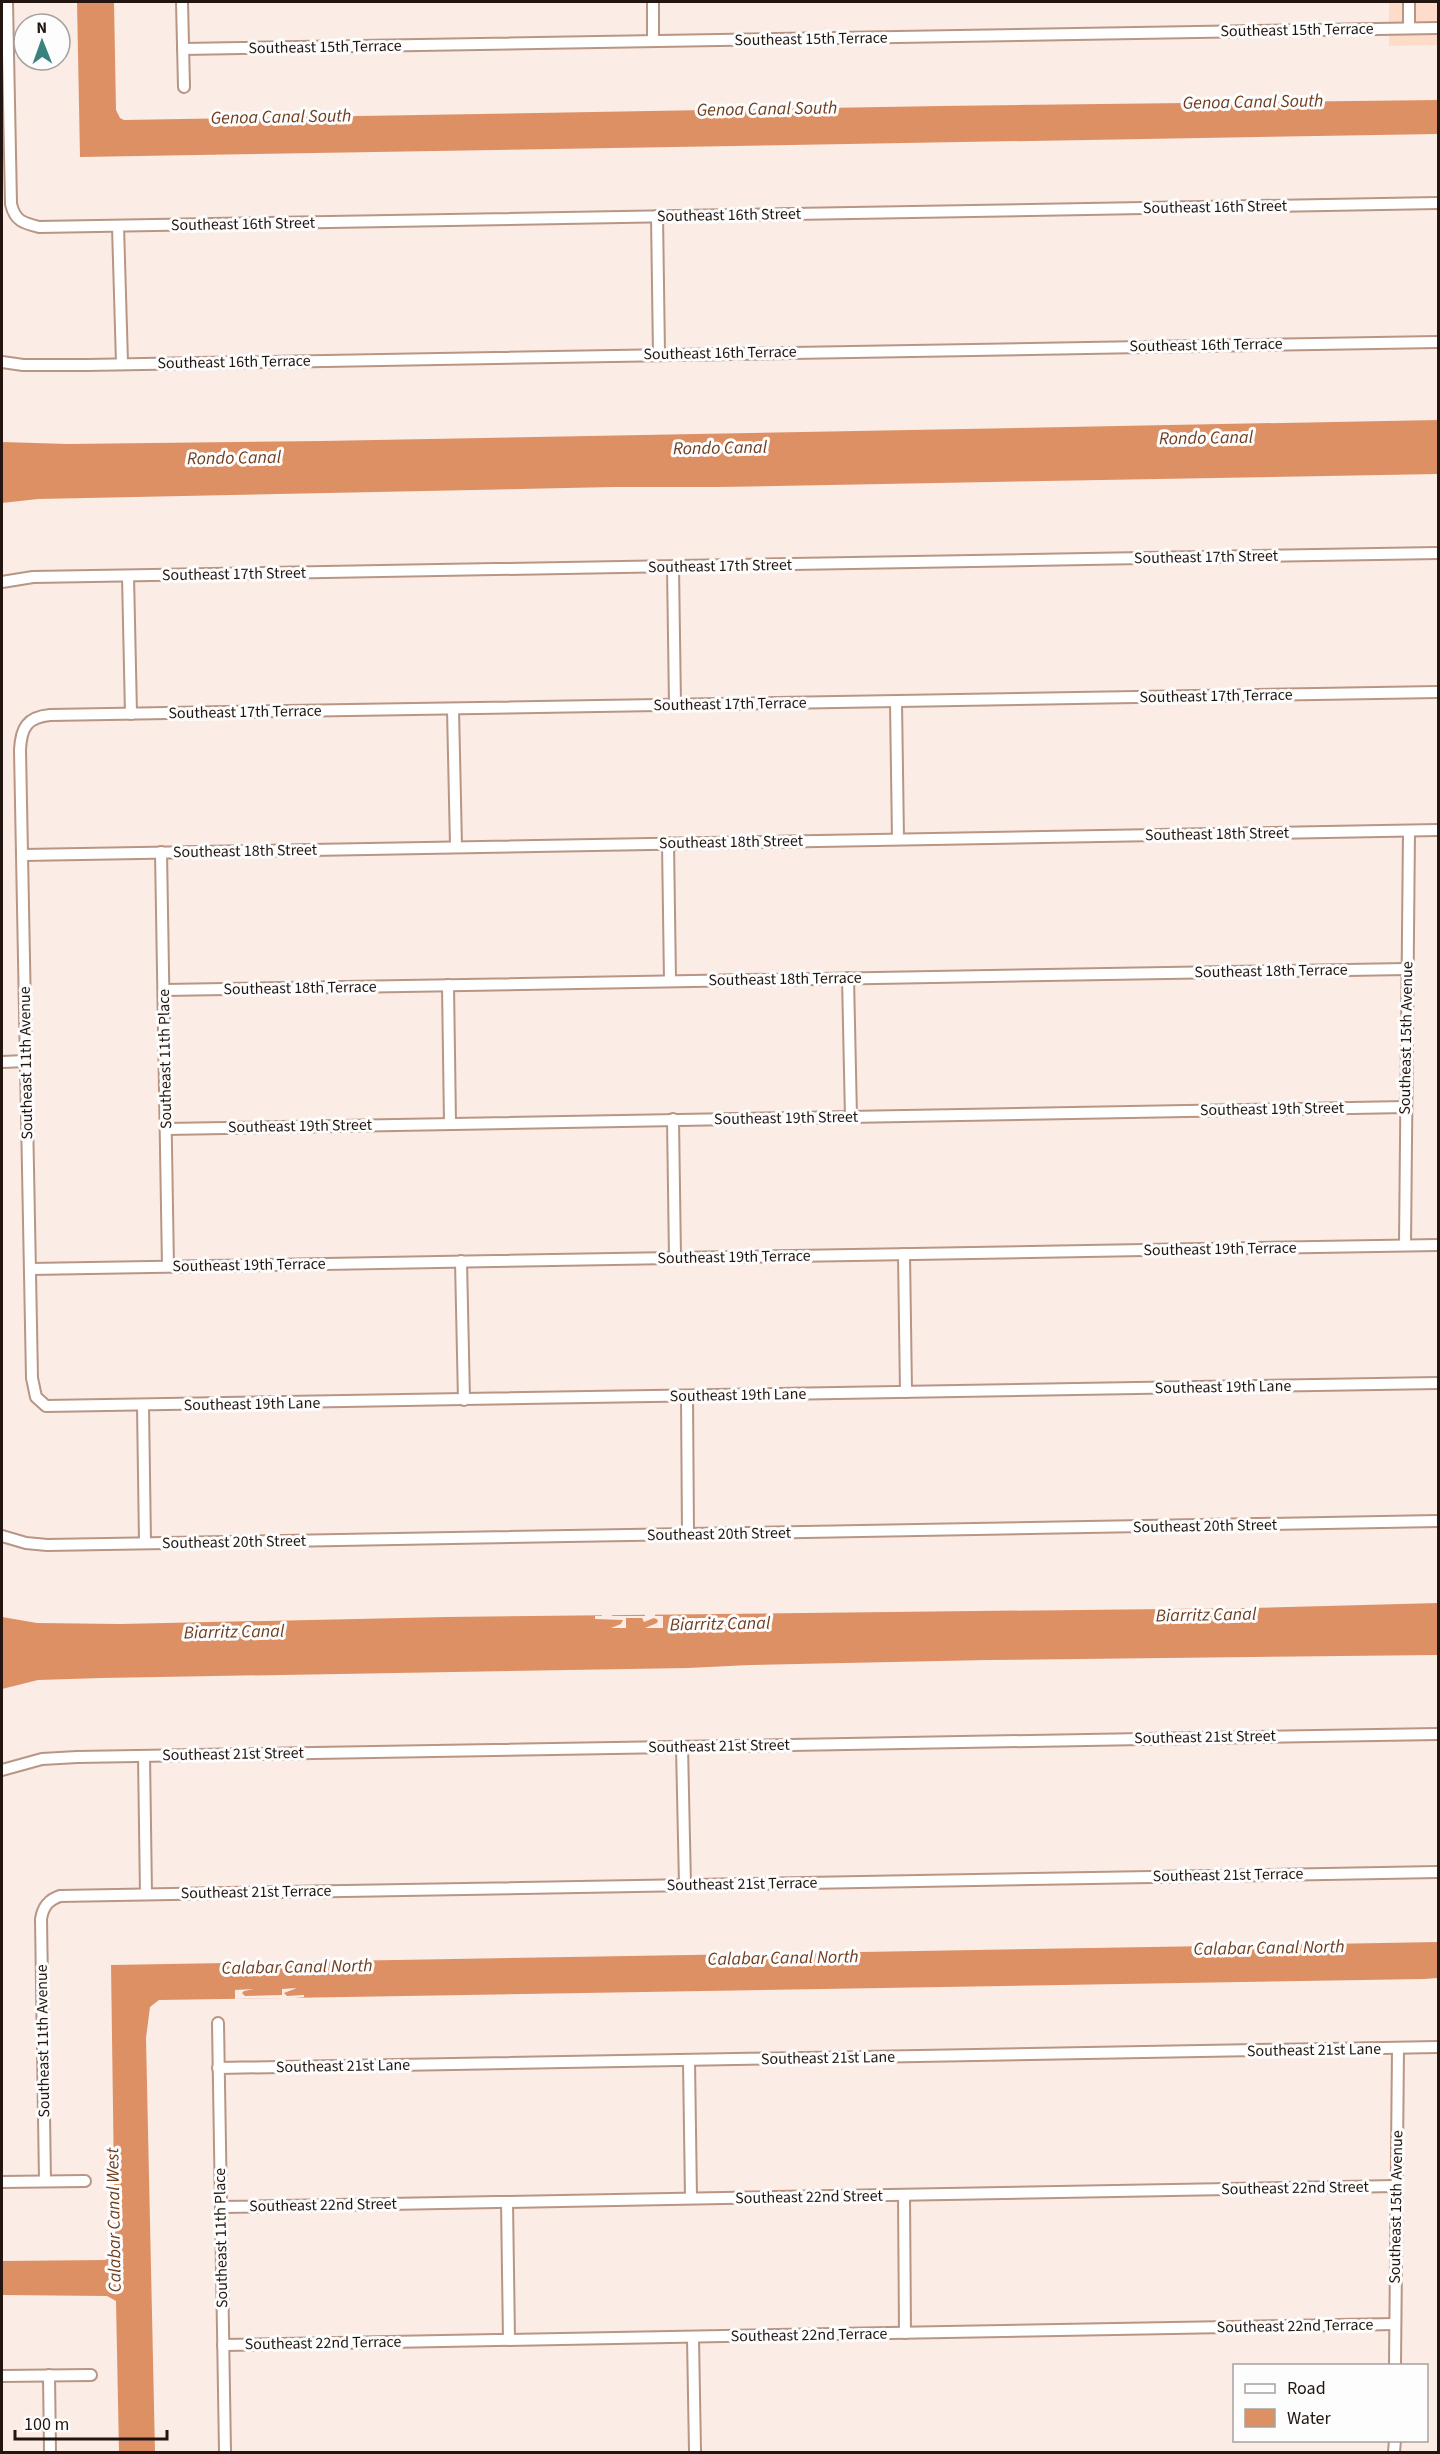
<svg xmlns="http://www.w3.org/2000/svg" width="1440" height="2454" font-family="'Source Sans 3',sans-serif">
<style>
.built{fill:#ffdcca}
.water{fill:#de9065}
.pier{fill:#fbece5}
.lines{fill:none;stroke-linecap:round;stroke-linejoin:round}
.minor-casing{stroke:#b79685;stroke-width:14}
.minor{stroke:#fff;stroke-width:10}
.labels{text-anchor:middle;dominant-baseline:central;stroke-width:6;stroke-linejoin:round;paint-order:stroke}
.street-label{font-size:16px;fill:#231610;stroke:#fdfdfd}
.water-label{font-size:18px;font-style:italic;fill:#6f3c1d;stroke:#fdfdfd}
</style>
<rect width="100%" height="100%" fill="#fbece5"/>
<polygon class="built" points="1389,2 1438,2 1438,45 1389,46"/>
<g class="water">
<polygon points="77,2 114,2 116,110 120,118 124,120 942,106 1438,100 1438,134 80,157"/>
<polygon points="1438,420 1438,474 718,487 613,487 38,499 2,503 2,442 68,444 322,441"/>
<polygon points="1438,1603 1438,1655 987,1660 750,1665 688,1668 102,1678 38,1680 2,1689 2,1617 37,1623 120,1624 447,1617 1252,1608"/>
<polygon points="1438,1942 1438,1978 1424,1979 159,2000 150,2007 146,2038 155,2452 119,2452 116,2301 107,2296 2,2295 2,2261 105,2260 110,2258 115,2252 111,1965"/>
</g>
<g class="pier">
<polygon points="602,1613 611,1613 612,1616 645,1616 645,1613 655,1613 655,1616 663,1616 663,1628 645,1628 657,1623 658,1620 654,1618 644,1622 642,1618 626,1618 626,1628 611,1628 621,1624 623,1620 595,1619 595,1616 602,1616"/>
<polygon points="297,1988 284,1993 287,1996 304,1995 304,1997 295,1998 295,2001 286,2001 286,1998 235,1999 235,1990 254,1989 244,1991 242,1993 245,1996 282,1995 282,1989"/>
</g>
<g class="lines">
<defs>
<g id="minor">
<path d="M7,2L11,204C15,221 23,223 39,227L1438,203"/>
<polyline points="182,2 184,87"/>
<polyline points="653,2 653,41"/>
<polyline points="1409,2 1409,28"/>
<polyline points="183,49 1438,28"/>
<polyline points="657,216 659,354"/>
<polyline points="118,226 122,363"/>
<polyline points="2,362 23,365 87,365 1438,342"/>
<polyline points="673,567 675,705"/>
<polyline points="128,576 131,714"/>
<polyline points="2,582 33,577 1438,553"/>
<path d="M1438,692L50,715C27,717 21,728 20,750L32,1378L36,1397L46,1406L1438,1383"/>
<polyline points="896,702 898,839"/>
<polyline points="453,709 456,846"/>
<polyline points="668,843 670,981"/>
<polyline points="161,852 168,1266"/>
<polyline points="23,855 1438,830"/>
<polyline points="848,978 851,1117"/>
<polyline points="448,985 450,1123"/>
<polyline points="164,990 1407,969"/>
<polyline points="2,1062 26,1061"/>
<polyline points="673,1119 675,1258"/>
<polyline points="166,1129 1406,1107"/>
<polyline points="1405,1245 1409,831"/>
<polyline points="904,1254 906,1392"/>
<polyline points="461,1261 464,1400"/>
<polyline points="30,1269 1438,1245"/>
<polyline points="687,1396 688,1534"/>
<polyline points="143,1406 145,1543"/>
<polyline points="2,1536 26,1543 47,1545 1438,1521"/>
<polyline points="682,1747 685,1885"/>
<polyline points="144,1756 146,1894"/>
<polyline points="2,1770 42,1759 77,1757 1438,1734"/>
<polyline points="218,2023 225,2452"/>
<polyline points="689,2061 691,2198"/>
<polyline points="218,2068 1438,2047"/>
<path d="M45,2181L41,1919C43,1907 48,1900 60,1896L1438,1872"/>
<polyline points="2,2182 85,2181"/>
<polyline points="904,2195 905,2333"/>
<polyline points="507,2202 509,2340"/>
<polyline points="222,2207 1396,2186"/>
<polyline points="693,2338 695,2452"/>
<polyline points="223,2345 1395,2324"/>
<polyline points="1395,2366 1398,2048"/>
<polyline points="49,2375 50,2452"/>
<polyline points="2,2376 91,2375"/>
<polyline points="1394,2452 1395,2440"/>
</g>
</defs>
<use href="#minor" class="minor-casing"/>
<use href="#minor" class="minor"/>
</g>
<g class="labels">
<g class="street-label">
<text transform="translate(1297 30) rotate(-1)">Southeast 15th Terrace</text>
<text transform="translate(811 39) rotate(-1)">Southeast 15th Terrace</text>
<text transform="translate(325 47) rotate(-1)">Southeast 15th Terrace</text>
<text transform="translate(1215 207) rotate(-1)">Southeast 16th Street</text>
<text transform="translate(729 215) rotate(-1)">Southeast 16th Street</text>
<text transform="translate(243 224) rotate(-1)">Southeast 16th Street</text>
<text transform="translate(1206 345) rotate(-1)">Southeast 16th Terrace</text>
<text transform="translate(720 353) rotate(-1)">Southeast 16th Terrace</text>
<text transform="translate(234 362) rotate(-1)">Southeast 16th Terrace</text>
<text transform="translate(1206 557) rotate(-1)">Southeast 17th Street</text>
<text transform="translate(720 566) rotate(-1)">Southeast 17th Street</text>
<text transform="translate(234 574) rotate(-1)">Southeast 17th Street</text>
<text transform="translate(1216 696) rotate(-1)">Southeast 17th Terrace</text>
<text transform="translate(730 704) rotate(-1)">Southeast 17th Terrace</text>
<text transform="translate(245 712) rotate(-1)">Southeast 17th Terrace</text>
<text transform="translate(1217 834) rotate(-1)">Southeast 18th Street</text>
<text transform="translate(731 842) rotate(-1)">Southeast 18th Street</text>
<text transform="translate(245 851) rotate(-1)">Southeast 18th Street</text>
<text transform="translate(1271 971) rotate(-1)">Southeast 18th Terrace</text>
<text transform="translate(785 979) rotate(-1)">Southeast 18th Terrace</text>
<text transform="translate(300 988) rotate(-1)">Southeast 18th Terrace</text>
<text transform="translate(1406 1038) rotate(-89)">Southeast 15th Avenue</text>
<text transform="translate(165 1059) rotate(-91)">Southeast 11th Place</text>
<text transform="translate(26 1063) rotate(-91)">Southeast 11th Avenue</text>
<text transform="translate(1272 1109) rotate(-1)">Southeast 19th Street</text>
<text transform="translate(786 1118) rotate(-1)">Southeast 19th Street</text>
<text transform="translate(300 1126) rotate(-1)">Southeast 19th Street</text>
<text transform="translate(1220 1249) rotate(-1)">Southeast 19th Terrace</text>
<text transform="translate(734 1257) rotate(-1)">Southeast 19th Terrace</text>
<text transform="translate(249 1265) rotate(-1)">Southeast 19th Terrace</text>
<text transform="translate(1223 1387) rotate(-1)">Southeast 19th Lane</text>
<text transform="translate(738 1395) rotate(-1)">Southeast 19th Lane</text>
<text transform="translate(252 1404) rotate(-1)">Southeast 19th Lane</text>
<text transform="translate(1205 1526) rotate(-1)">Southeast 20th Street</text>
<text transform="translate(719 1534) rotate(-1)">Southeast 20th Street</text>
<text transform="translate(234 1542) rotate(-1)">Southeast 20th Street</text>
<text transform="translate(1205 1737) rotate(-1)">Southeast 21st Street</text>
<text transform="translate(719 1746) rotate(-1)">Southeast 21st Street</text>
<text transform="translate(233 1754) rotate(-1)">Southeast 21st Street</text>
<text transform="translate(1228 1875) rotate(-1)">Southeast 21st Terrace</text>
<text transform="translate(742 1884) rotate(-1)">Southeast 21st Terrace</text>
<text transform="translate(256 1892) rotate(-1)">Southeast 21st Terrace</text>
<text transform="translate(43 2041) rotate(-91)">Southeast 11th Avenue</text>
<text transform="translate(1314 2050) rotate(-1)">Southeast 21st Lane</text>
<text transform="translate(828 2058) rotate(-1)">Southeast 21st Lane</text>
<text transform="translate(343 2066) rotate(-1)">Southeast 21st Lane</text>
<text transform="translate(1295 2188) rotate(-1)">Southeast 22nd Street</text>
<text transform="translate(809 2197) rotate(-1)">Southeast 22nd Street</text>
<text transform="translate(323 2205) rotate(-1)">Southeast 22nd Street</text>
<text transform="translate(1396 2207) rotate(-89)">Southeast 15th Avenue</text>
<text transform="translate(221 2238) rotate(-91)">Southeast 11th Place</text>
<text transform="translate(1295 2326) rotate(-1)">Southeast 22nd Terrace</text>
<text transform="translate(809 2335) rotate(-1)">Southeast 22nd Terrace</text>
<text transform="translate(323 2343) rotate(-1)">Southeast 22nd Terrace</text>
</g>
<g class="water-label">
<text transform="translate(1253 102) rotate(-1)">Genoa Canal South</text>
<text transform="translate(767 109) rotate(-1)">Genoa Canal South</text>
<text transform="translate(281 117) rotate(-1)">Genoa Canal South</text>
<text transform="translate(1206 438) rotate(-1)">Rondo Canal</text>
<text transform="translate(720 448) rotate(-1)">Rondo Canal</text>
<text transform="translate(234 458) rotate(-1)">Rondo Canal</text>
<text transform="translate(1206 1615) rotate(-1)">Biarritz Canal</text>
<text transform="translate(720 1624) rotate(-1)">Biarritz Canal</text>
<text transform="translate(234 1632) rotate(-1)">Biarritz Canal</text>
<text transform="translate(1269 1948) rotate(-1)">Calabar Canal North</text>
<text transform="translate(783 1958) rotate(-1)">Calabar Canal North</text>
<text transform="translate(297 1967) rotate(-1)">Calabar Canal North</text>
<text transform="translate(114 2220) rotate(-91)">Calabar Canal West</text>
</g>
</g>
<rect width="1440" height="2454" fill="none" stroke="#231610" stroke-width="6"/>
<rect x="1233" y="2364" width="195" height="78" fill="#fdfdfd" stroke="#a6a19e" stroke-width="1.5"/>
<rect x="1245" y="2384" width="30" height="9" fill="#ffffff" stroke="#a6a19e" stroke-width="1.5"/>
<text x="1287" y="2394" font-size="18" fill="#231610">Road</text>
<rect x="1245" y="2409" width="30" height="18" fill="#de9065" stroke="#a6a19e" stroke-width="1.5"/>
<text x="1287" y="2424" font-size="18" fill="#231610">Water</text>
<g transform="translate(42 42) rotate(359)"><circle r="28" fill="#fdfdfd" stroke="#a6a19e" stroke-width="1.5"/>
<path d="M0-4.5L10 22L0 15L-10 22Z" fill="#3a827e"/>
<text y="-9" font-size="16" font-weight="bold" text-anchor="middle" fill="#231610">N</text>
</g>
<path d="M15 2430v9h152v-9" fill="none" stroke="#231610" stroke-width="3"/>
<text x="24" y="2430" font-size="18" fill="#231610" stroke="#fdfdfd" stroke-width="4.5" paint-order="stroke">100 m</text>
</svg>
